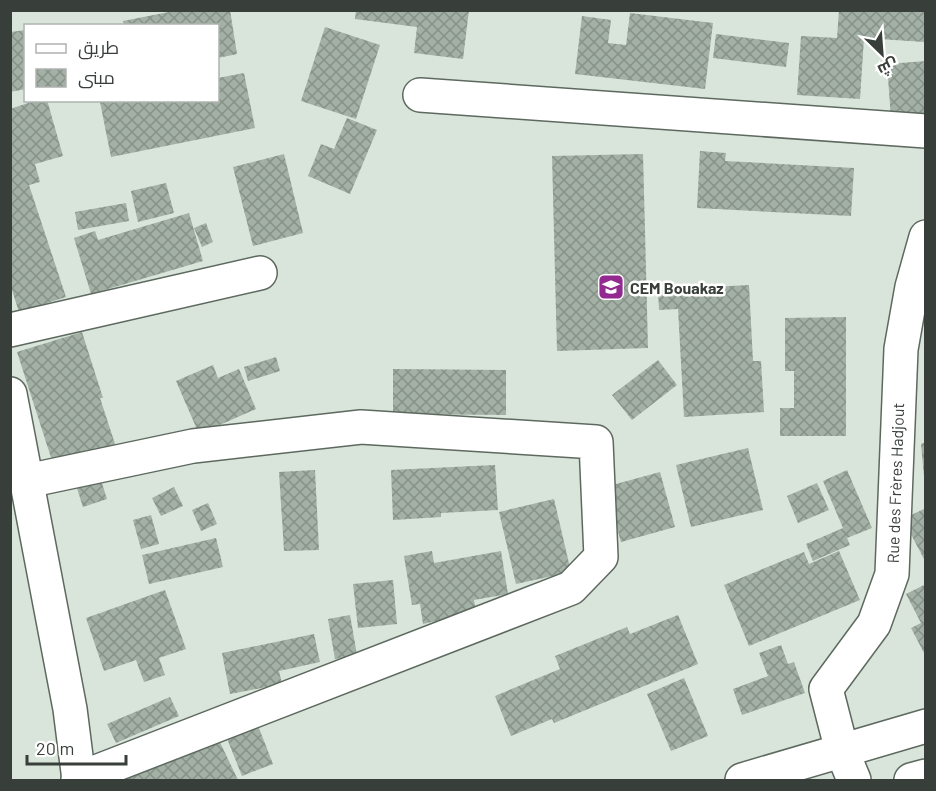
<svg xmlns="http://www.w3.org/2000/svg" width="936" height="791" font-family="Barlow,Cairo,sans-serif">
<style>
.building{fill:url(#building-cross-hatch)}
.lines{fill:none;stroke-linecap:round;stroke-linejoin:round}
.minor-casing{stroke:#5d695f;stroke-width:36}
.primary-casing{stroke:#5d695f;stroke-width:36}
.minor{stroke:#fff;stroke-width:33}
.primary{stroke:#fff;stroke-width:33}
.labels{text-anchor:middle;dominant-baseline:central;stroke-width:5;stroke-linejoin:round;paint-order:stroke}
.poi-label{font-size:16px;font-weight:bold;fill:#383e39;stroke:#fff;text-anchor:start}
.street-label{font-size:16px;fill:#383e39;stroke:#fff}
</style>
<defs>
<pattern id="building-cross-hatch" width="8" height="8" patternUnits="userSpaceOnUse" patternTransform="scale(1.5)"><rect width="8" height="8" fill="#a3b0a5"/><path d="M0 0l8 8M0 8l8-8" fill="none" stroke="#869187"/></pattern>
</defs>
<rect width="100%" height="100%" fill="#d9e5da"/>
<g class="building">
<polygon points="179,10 230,10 237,54 218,58 218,26 124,26 123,21"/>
<polygon points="356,10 469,10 463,59 414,53 417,27 355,19"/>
<polygon points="839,10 926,10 924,42 864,38 860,99 797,95 801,36 837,38"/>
<polygon points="630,13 713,23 705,89 575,74 582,16 611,20 608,43 626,45"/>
<polygon points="325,27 380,45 356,119 301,101"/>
<polygon points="26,30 26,89 10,92 10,32"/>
<polygon points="716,34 789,43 786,67 713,58"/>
<polygon points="926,61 926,116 891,119 887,64"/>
<polygon points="244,73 255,128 111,157 100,102 218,100 218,78"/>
<polygon points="37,100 47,100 63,156 35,164 40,182 29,185 66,297 19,312 10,284 10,109"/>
<polygon points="347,118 377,130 350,194 308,176 321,144 334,149"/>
<polygon points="700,151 726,153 725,161 854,168 851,216 697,208"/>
<polygon points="284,154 303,233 253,246 233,167"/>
<polygon points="643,154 648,348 557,351 552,156"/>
<polygon points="166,183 174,213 138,222 131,191"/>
<polygon points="126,203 129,221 78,230 75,212"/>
<polygon points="189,213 203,261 91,294 74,238 95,231 98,240"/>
<polygon points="206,223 213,242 202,247 194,228"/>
<polygon points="749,285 753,361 761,361 764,412 684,417 678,309 659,310 658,290"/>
<polygon points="846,317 846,436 780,436 780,408 794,408 794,371 785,371 785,318"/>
<polygon points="82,332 103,398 100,398 117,450 55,470 17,352"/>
<polygon points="276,357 280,371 248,381 244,367"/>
<polygon points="658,360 677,385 632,420 612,395"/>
<polygon points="213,365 218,378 239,369 256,409 199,434 176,381"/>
<polygon points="393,369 506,370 506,415 393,414"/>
<polygon points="926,442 926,477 924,477 921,444"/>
<polygon points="748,448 763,510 691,527 676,465"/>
<polygon points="495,465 498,510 441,513 441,517 393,520 391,470"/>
<polygon points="315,470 319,550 284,551 279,472"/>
<polygon points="847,470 872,528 847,538 850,545 813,561 806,544 843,528 823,481"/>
<polygon points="98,471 107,499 83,507 74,479"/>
<polygon points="660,472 675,527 621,542 605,487"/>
<polygon points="817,483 829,510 798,523 787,496"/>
<polygon points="174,487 183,506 161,516 152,498"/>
<polygon points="554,499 571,572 516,584 499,512"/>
<polygon points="208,503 217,524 201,531 192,510"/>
<polygon points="926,508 926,563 903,519"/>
<polygon points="151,515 159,544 141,549 133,520"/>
<polygon points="216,538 223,567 149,584 142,555"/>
<polygon points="432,551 434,563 501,551 508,594 474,600 476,612 423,624 420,604 412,605 404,556"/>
<polygon points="839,551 860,600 749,646 724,585 804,552 809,564"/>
<polygon points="393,580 397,624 358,628 353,584"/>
<polygon points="926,584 926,652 924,653 911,628 921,623 906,594"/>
<polygon points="165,590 186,649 159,658 165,675 144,682 136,660 104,671 86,618"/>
<polygon points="350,615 357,655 335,659 328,619"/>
<polygon points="678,615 698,664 554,723 552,719 511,736 495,696 560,669 555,656 627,627 630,634"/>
<polygon points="314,634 320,662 279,671 282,684 230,694 222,653"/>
<polygon points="781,645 788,664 794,662 805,693 742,715 733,689 768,676 759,653"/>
<polygon points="684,678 708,736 671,751 647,694"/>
<polygon points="170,697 179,716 116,743 107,724"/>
<polygon points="257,723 273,764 242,776 226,736"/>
<polygon points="216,734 238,780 119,780"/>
</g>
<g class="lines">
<defs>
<g id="minor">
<polyline points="420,95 926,131"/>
<polyline points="10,330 260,273"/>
<polyline points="10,394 70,709 79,780"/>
<polyline points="27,481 193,446 361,427 596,442 601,557 571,588 78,779"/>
<polyline points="854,780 842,751 826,689 874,624 892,574 901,349 912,287 926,237"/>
</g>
<g id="primary">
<polyline points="742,780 926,726"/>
<polyline points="911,780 926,776"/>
</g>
</defs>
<use href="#minor" class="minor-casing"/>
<use href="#primary" class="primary-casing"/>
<use href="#minor" class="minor"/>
<use href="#primary" class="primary"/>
</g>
<defs>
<symbol id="school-square" viewBox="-11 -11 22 22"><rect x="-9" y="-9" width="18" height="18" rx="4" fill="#922a8f" stroke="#fff"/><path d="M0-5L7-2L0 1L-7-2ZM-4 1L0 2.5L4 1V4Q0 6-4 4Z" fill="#fff"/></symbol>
</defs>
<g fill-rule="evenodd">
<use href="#school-square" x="596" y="272" width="30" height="30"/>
</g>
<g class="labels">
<g class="poi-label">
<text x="630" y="287">CEM Bouakaz</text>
</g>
<g class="street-label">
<text transform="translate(895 483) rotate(-88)">Rue des Frères Hadjout</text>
</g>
</g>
<rect width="936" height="791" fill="none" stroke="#383e39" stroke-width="24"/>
<rect x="24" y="24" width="195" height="78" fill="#ffffff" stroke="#afb2b0" stroke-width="1.5"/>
<rect x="36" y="44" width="30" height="9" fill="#ffffff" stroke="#afb2b0" stroke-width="1.5"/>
<text x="78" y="54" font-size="18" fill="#383e39">طريق</text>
<rect x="36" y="69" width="30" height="18" fill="url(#building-cross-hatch)" stroke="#afb2b0" stroke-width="1.5"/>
<text x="78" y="84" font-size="18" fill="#383e39">مبنى</text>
<g transform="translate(882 54) rotate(155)" stroke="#ffffff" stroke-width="4.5" paint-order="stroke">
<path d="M0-4.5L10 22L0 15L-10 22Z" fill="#383e39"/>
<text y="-9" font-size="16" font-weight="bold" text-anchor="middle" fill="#383e39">ش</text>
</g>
<path d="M27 755v9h99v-9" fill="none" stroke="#383e39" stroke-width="3"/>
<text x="36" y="755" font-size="18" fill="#383e39" stroke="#ffffff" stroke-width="4.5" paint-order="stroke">20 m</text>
</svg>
